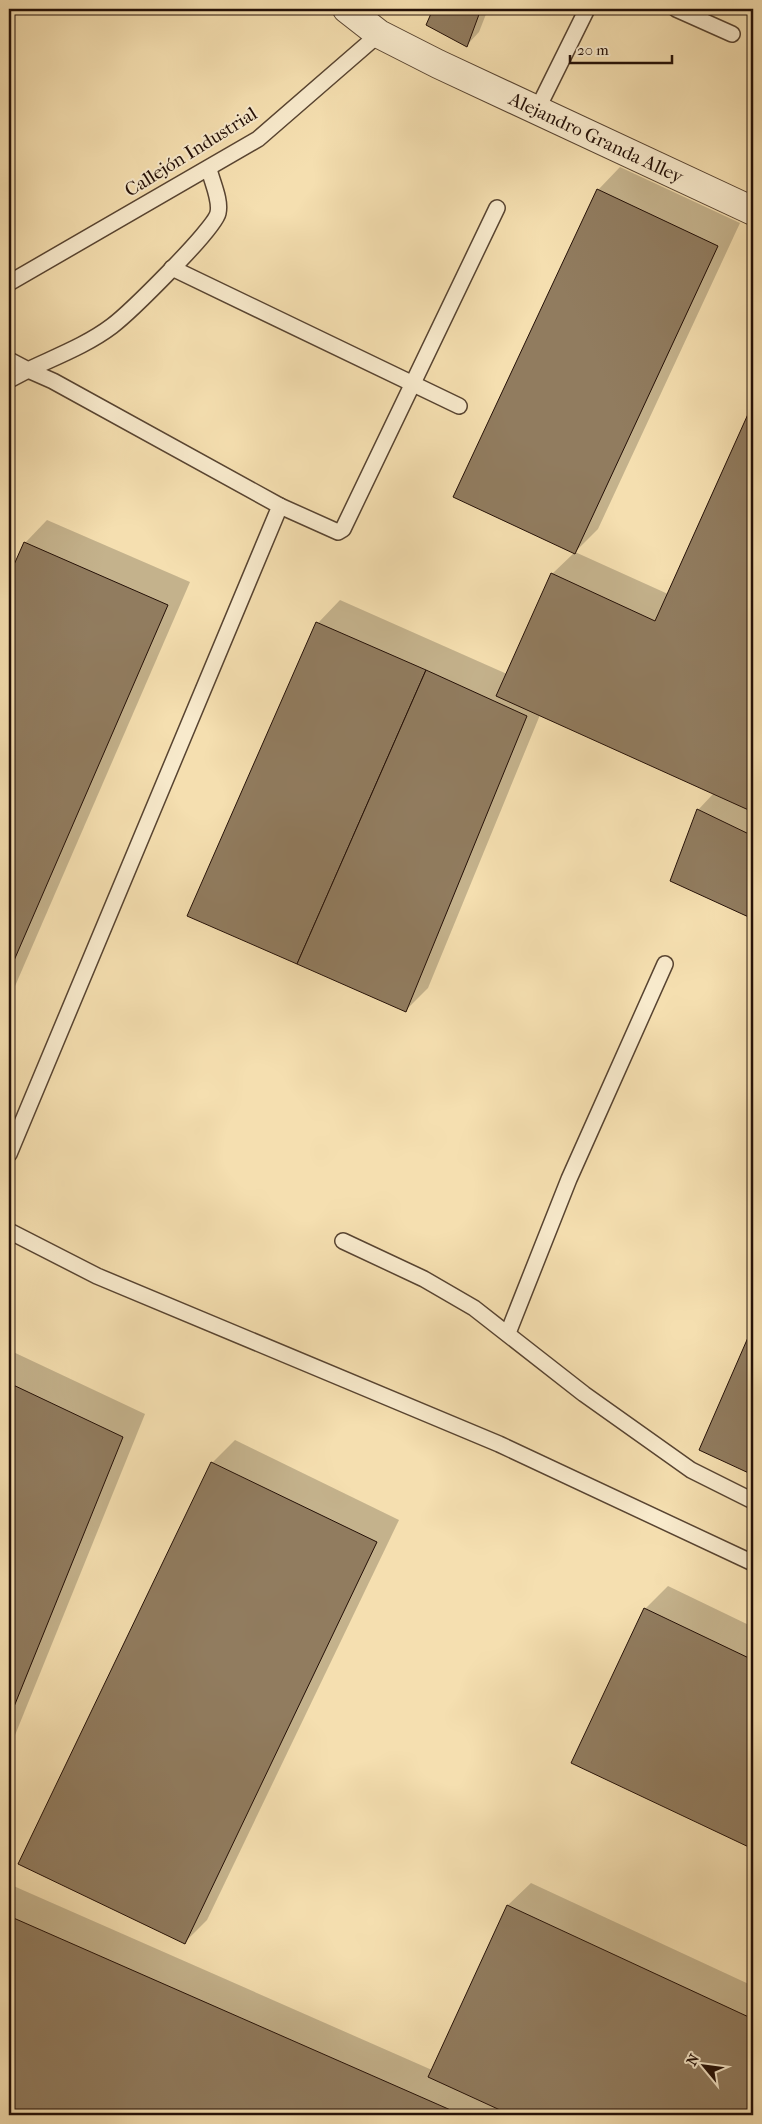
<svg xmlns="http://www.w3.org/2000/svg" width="762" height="2124" font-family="'IM FELL French Canon',serif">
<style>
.shadow{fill:#0003}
.building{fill:#917c5f;stroke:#241007}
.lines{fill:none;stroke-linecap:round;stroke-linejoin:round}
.lane-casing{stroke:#584431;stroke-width:18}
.street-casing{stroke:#584431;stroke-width:30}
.lane{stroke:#f8eacc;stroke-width:15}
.street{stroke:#f8eacc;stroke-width:28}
.labels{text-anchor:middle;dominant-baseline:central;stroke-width:4;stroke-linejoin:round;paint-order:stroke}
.street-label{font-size:19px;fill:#241007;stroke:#f8eacc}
</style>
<rect width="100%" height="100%" fill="#f5dfb0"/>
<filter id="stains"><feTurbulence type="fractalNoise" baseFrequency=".004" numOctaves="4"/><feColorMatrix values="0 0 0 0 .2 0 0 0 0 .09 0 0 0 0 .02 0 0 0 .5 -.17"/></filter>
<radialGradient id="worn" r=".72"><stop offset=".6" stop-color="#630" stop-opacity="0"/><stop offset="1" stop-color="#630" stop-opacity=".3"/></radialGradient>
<g class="shadow">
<polygon points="434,9 488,9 479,32 467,45 427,24"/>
<polygon points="620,167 740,223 598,529 575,552 668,594 753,406 753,918 671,880 698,810 714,793 540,715 428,988 405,1011 318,623 340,600 507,674 552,574 575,552 598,190"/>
<polygon points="47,520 190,582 9,1000 9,579 25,543"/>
<polygon points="753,1329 753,1473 700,1449"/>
<polygon points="9,1350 145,1414 9,1750"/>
<polygon points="235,1440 399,1520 207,1920 185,1942 212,1463"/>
<polygon points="668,1586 753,1627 753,1848 573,1762 645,1609"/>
<polygon points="531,1883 753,1986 753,2115 9,2115 9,1884 432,2070 508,1905"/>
</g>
<g class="building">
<polygon points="433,9 481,9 467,47 426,25"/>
<polygon points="597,189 718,246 575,554 453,497"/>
<polygon points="753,403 753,812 496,696 551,573 655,621"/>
<polygon points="24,542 168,605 9,972 9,576"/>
<polygon points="316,622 426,670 297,964 187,916"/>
<polygon points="426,670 527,716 406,1012 297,964"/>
<polygon points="697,809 753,836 753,919 670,881"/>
<polygon points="753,1326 753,1475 699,1450"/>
<polygon points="9,1383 123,1437 9,1719"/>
<polygon points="211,1462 377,1542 185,1944 18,1864"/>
<polygon points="644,1608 753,1660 753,1849 571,1763"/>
<polygon points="507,1905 753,2019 753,2115 511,2115 428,2077"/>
<polygon points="9,1916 462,2115 9,2115"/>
</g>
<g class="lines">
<defs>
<g id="lane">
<polyline points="676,9 732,34"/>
<polyline points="537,110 587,9"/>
<polyline points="172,268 459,406"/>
<polyline points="9,283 258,139 379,34"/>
<path d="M9,360L28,370C55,357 87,345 112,326C129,313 215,229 218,213C221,200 212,182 209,169"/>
<polyline points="9,380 28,370 53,381 280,506 9,1154"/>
<polyline points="280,506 338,532 343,529 497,208"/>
<polyline points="9,1231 97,1276 499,1444 753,1563"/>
<polyline points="343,1241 424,1279 474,1308 584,1394 691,1470 753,1501"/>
<polyline points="508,1333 569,1179 665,964"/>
</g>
<polyline id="street" points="347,9 379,34 438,64 753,211"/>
</defs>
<use href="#lane" class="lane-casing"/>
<use href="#street" class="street-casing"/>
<use href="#lane" class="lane"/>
<use href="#street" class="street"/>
</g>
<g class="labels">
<g class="street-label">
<text transform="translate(596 138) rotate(25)">Alejandro Granda Alley</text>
<text transform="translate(191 152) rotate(-32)">Callejón Industrial</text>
</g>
</g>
<rect width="762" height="2124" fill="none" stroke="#f5dfb0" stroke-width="30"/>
<rect x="10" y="10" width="742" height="2104" fill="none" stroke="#241007" stroke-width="2.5"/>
<rect x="15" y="15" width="732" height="2094" fill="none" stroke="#241007"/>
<g transform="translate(704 2066) rotate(299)" stroke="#f8eacc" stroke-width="4" paint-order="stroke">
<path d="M0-4L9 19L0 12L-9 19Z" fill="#241007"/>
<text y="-8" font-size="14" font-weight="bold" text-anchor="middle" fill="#241007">N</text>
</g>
<path d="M570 55v8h102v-8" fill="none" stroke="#241007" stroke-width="2.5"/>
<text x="577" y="55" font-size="15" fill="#241007" stroke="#f8eacc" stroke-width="4" paint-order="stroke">20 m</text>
<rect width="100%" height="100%" filter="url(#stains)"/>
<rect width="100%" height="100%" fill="url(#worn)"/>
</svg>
